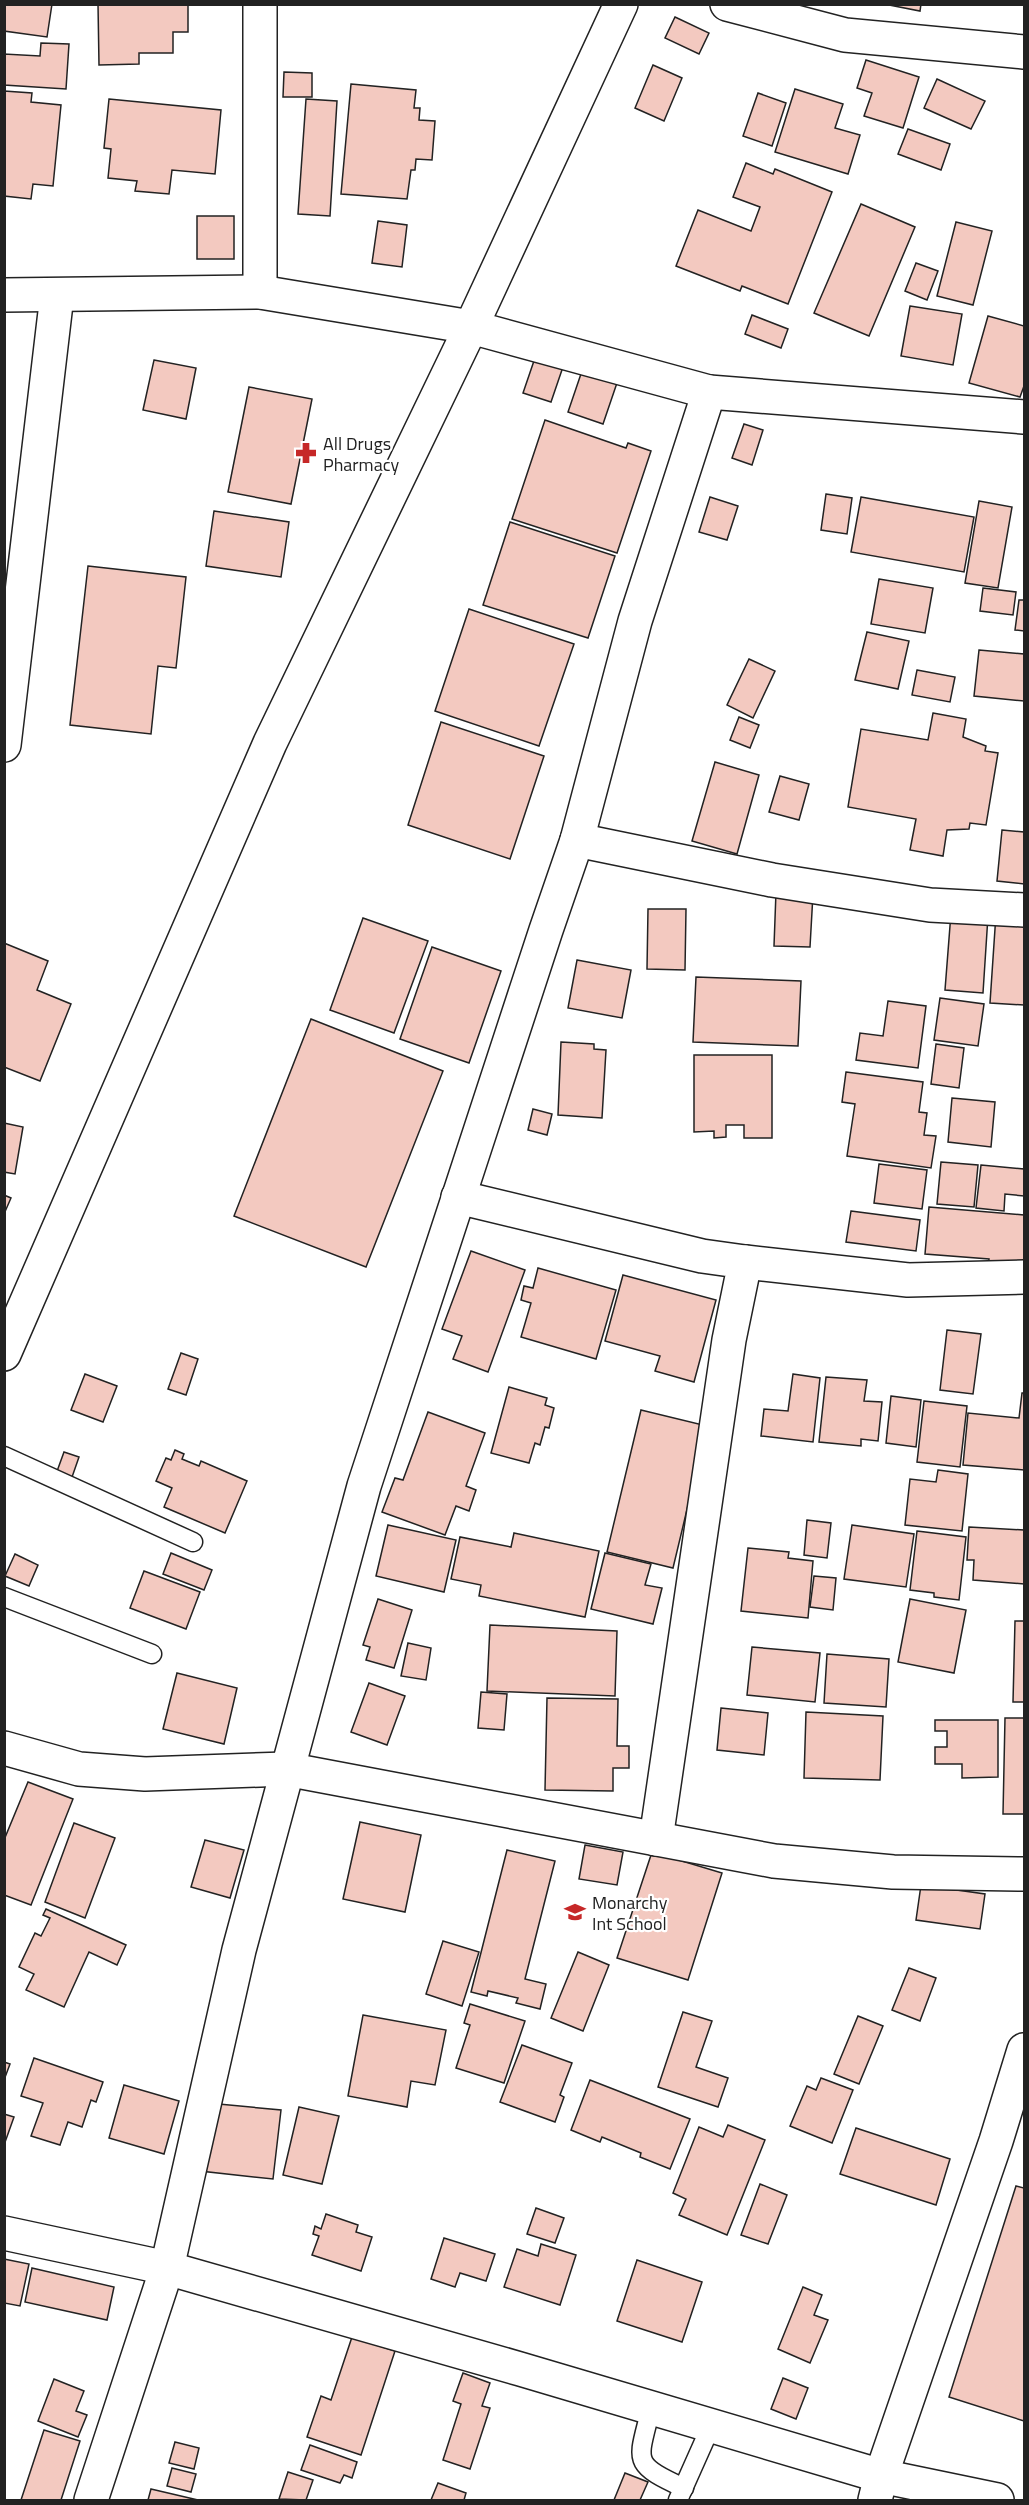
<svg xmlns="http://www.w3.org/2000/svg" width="1029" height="2505" font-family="'Titillium Web',sans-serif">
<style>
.building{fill:#f3c9c0;stroke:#222;stroke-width:1.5}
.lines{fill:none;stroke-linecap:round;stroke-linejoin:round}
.lane-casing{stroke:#222;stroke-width:21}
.street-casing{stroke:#222;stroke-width:36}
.lane{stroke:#fff;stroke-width:18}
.street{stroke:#fff;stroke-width:33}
.labels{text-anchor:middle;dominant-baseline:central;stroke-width:4.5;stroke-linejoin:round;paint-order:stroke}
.poi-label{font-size:18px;fill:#222;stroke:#fff;text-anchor:start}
</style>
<rect width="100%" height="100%" fill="#fff"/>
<g class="building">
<polygon points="4,4 52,4 47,37 4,31"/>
<polygon points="98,4 188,4 188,32 173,32 173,53 139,53 139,64 99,65"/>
<polygon points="884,4 921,4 920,11"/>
<polygon points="675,17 709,33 699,54 665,38"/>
<polygon points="41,43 69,44 66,89 4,85 4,54 40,56"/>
<polygon points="866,60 919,77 903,128 864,116 872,93 857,88"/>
<polygon points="653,65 682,78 664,121 635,108"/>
<polygon points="284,72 312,73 312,97 283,97"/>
<polygon points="937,79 985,101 971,129 924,108"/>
<polygon points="351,84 416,90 414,108 420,108 419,120 435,121 432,160 416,159 415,170 411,170 407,199 341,194"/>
<polygon points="795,89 843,104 835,128 860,135 848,174 775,152"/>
<polygon points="4,91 32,93 31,102 61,105 53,186 33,184 31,199 4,196"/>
<polygon points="758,93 786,103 772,146 743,136"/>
<polygon points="109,99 221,110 215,174 172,170 169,194 135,191 137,181 108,178 111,149 104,148"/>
<polygon points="306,99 337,101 330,216 298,214"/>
<polygon points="908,129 950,144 941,170 898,154"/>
<polygon points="746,163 773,174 775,169 832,192 788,304 742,286 740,291 676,266 698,210 751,231 760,207 733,197"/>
<polygon points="861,204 915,227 869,336 814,313"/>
<rect x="197" y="216" width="37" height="43"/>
<polygon points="378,221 407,225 402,267 372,263"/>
<polygon points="956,222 992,231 973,305 937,296"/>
<polygon points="916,263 938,271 927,300 905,291"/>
<polygon points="910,306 962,314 953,365 901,356"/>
<polygon points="752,315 788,329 781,348 745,334"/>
<polygon points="988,316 1024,326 1024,386 1020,397 969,383"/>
<polygon points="537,352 565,361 551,402 523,393"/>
<polygon points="154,360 196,368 186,419 143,410"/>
<polygon points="584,365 619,377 603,424 568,412"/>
<polygon points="249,387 312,399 291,504 228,492"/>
<polygon points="545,420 626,448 628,443 651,451 617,553 512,519"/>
<polygon points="744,424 763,430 752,465 732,458"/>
<polygon points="826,494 852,498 847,534 821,530"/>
<polygon points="710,497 738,506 727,540 699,532"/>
<polygon points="861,497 974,517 964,572 851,552"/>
<polygon points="979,501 1012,507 998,588 965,583"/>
<polygon points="214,511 289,522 281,577 206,566"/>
<polygon points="510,522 615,556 588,638 483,605"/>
<polygon points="88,566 186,577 176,668 158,666 151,734 70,725"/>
<polygon points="879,579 933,588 925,633 871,624"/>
<polygon points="983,588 1016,592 1013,615 980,611"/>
<polygon points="1019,600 1024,600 1024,631 1015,630"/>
<polygon points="469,609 574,644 539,746 435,711"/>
<polygon points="867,632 909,641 898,689 855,680"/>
<polygon points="979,650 1024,654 1024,701 974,696"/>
<polygon points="749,659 775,671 753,718 727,705"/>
<polygon points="917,670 955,677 950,702 912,695"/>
<polygon points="933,713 966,719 963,737 986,746 985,751 998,753 986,825 970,823 969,829 947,830 943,856 910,850 916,819 848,807 861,729 928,740"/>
<polygon points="739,717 759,725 750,748 730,740"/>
<polygon points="441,722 544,756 510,859 408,825"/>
<polygon points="715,762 759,775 737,854 692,841"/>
<polygon points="780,776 809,784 799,820 769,812"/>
<polygon points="1002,830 1024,832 1024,884 997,881"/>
<polygon points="776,892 813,894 810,947 774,946"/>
<polygon points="648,909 686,909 685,970 647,969"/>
<polygon points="951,913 988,916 983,993 945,990"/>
<polygon points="996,914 1024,915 1024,1005 990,1003"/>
<polygon points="363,918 428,941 394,1033 330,1010"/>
<polygon points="4,943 48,961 37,990 71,1004 40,1081 4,1067"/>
<polygon points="432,947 501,971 469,1063 400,1039"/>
<polygon points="577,960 631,970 622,1018 568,1008"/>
<polygon points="696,977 801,981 798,1046 693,1042"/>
<polygon points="940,998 984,1004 978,1046 934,1040"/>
<polygon points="888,1001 926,1006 918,1068 856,1060 860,1033 883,1036"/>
<polygon points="311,1019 443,1071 366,1267 234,1216"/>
<polygon points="561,1042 594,1044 594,1049 606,1050 602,1118 558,1115"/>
<polygon points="936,1044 964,1048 959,1088 931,1084"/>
<polygon points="694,1055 772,1055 772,1138 744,1138 744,1125 726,1125 726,1137 714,1138 714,1131 694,1132"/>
<polygon points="846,1072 923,1082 919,1112 927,1113 924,1135 936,1136 931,1168 847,1156 855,1104 842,1102"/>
<polygon points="952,1098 995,1102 991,1147 948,1142"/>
<polygon points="533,1109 552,1114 547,1135 528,1130"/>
<polygon points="4,1123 23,1127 15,1174 4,1172"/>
<polygon points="941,1162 978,1165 974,1207 937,1204"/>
<polygon points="879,1164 927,1170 922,1209 874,1203"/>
<polygon points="981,1165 1024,1169 1024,1196 1005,1194 1004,1211 976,1208"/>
<polygon points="4,1195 11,1198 4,1214"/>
<polygon points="929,1207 1024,1215 1024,1274 988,1270 989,1259 925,1254"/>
<polygon points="851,1211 920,1220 916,1251 846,1242"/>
<polygon points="471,1251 525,1270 488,1372 453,1359 462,1336 442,1329"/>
<polygon points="538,1268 616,1290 596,1359 521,1337 531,1303 521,1300 524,1286 533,1288"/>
<polygon points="623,1275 716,1300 694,1382 655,1371 660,1356 605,1341"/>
<polygon points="947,1330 981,1334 973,1394 940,1390"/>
<polygon points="181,1353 198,1359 186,1395 168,1389"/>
<polygon points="85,1374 117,1386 103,1422 71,1410"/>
<polygon points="793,1374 820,1378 813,1442 761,1436 764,1409 788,1411"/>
<polygon points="826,1377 867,1380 864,1401 882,1402 878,1441 861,1439 861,1446 819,1442"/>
<polygon points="509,1387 547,1398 545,1405 554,1408 549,1428 545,1427 540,1445 535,1443 529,1463 491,1453"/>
<polygon points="1022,1393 1024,1393 1024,1470 963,1465 968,1413 1019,1418"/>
<polygon points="891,1396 921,1400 916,1447 886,1443"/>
<polygon points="924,1401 967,1406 960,1467 917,1462"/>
<polygon points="641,1410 707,1426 673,1568 607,1552"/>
<polygon points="428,1412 485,1433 466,1486 476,1490 469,1511 456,1506 445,1535 382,1512 395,1478 403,1480"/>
<polygon points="175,1450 184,1454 182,1459 199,1466 201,1461 247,1481 225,1533 164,1507 172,1488 156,1481 166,1458 171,1460"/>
<polygon points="64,1452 79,1457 71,1480 56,1474"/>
<polygon points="938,1470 968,1474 962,1531 905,1525 910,1479 936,1482"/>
<polygon points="807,1520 831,1523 827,1558 804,1555"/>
<polygon points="388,1525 456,1540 444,1592 376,1576"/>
<polygon points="852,1525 914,1534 906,1587 844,1579"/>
<polygon points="969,1527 1024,1530 1024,1584 973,1580 974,1560 967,1560"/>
<polygon points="917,1531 966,1537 959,1600 934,1597 934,1593 910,1590"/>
<polygon points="514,1533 599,1551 585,1617 479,1596 481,1585 451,1579 460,1537 511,1547"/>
<polygon points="748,1548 789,1552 788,1558 813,1561 808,1618 741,1611"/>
<polygon points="171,1553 212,1570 204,1590 163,1574"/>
<polygon points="605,1553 651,1564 645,1585 662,1588 653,1624 591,1609"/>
<polygon points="15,1554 38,1565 29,1586 5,1576"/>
<polygon points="144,1571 200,1592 186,1629 130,1608"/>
<polygon points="814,1576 836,1578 833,1610 810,1607"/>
<polygon points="378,1599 412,1610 394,1668 366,1660 370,1647 363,1645"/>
<polygon points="910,1599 966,1610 954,1673 898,1662"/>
<polygon points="1015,1621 1024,1621 1024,1702 1013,1702"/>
<polygon points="490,1625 617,1631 615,1696 487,1691"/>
<polygon points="408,1643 431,1648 426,1680 401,1676"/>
<polygon points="752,1647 820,1653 815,1702 747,1695"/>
<polygon points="827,1654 889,1659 886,1707 824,1703"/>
<polygon points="177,1673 237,1688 224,1744 163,1729"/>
<polygon points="369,1683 405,1696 387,1745 351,1732"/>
<polygon points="481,1692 507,1694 504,1730 478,1728"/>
<polygon points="547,1698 618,1699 617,1746 629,1746 629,1768 613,1768 613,1791 545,1790"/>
<polygon points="721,1708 768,1713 764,1755 717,1750"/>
<polygon points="806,1712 883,1716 880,1780 804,1778"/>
<polygon points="1005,1718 1024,1718 1024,1814 1003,1814"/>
<polygon points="935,1720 998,1720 998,1777 962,1778 962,1764 935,1764 935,1747 947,1747 947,1731 935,1731"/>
<polygon points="28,1782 73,1799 31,1905 4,1895 4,1840"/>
<polygon points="360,1822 421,1835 405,1912 343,1899"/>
<polygon points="74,1823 115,1838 85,1918 45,1902"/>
<polygon points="205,1840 244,1850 230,1898 191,1887"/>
<polygon points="585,1845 623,1852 617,1885 579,1879"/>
<polygon points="507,1850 555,1861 525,1979 546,1984 540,2009 516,2003 518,1998 488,1991 487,1996 471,1992"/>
<polygon points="652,1852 722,1873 688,1980 617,1958"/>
<polygon points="921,1885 985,1894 980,1929 916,1920"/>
<polygon points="46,1909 126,1945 117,1965 89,1952 64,2007 26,1990 34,1974 19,1967 35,1933 41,1936 50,1918 43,1915"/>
<polygon points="443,1941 479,1952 462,2006 426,1994"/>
<polygon points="578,1952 609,1965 583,2031 551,2018"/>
<polygon points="909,1968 936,1978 920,2021 892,2010"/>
<polygon points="470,2004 525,2021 504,2083 456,2068 470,2025 464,2023"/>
<polygon points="683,2012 712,2021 696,2067 728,2078 718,2107 658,2087"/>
<polygon points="363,2015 446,2030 435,2085 411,2081 407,2107 348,2096"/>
<polygon points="858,2016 883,2026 859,2084 834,2074"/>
<polygon points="522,2045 572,2063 560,2095 564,2097 555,2122 500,2102"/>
<polygon points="34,2058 103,2082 96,2102 91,2100 82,2127 68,2122 60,2145 31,2136 43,2103 21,2096"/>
<polygon points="4,2062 10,2064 4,2080"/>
<polygon points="821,2078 853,2090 832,2143 790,2126 807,2086 816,2090"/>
<polygon points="590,2080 690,2119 670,2169 640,2157 641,2153 602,2137 600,2142 571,2130"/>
<polygon points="124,2085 179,2101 164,2154 109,2138"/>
<polygon points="208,2103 281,2110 273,2179 200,2171"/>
<polygon points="299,2107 339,2116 322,2184 283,2175"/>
<polygon points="4,2114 14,2117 4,2145"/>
<polygon points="728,2125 765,2140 727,2235 679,2215 686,2199 673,2193 699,2127 723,2137"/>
<polygon points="856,2128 950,2159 936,2205 840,2174"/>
<polygon points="760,2184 787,2195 768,2244 741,2235"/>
<polygon points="1016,2186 1024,2188 1024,2421 949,2397"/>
<polygon points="536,2208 564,2218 555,2243 527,2234"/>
<polygon points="326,2214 358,2225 356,2232 372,2237 361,2271 312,2255 319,2236 313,2234 315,2226 321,2229"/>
<polygon points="444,2238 495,2254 486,2281 460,2273 455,2287 431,2279"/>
<polygon points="541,2244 576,2255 560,2305 504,2287 517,2249 538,2256"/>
<polygon points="4,2259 29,2264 20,2306 4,2303"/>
<polygon points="637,2260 702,2282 682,2342 617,2321"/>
<polygon points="32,2268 114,2287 107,2320 25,2302"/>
<polygon points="803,2287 822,2295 814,2315 828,2320 810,2363 778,2349"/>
<polygon points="352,2337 395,2351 361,2455 307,2437 321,2396 331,2400"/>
<polygon points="463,2373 490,2383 482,2406 490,2408 470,2469 443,2460 461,2404 453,2401"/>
<polygon points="783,2378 808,2388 796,2419 771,2409"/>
<polygon points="54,2379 84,2391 76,2411 87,2415 78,2437 38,2421"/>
<polygon points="44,2430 80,2441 61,2500 21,2500"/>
<polygon points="175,2442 199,2448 194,2469 169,2463"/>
<polygon points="310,2445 357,2462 352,2478 344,2475 340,2483 301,2470"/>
<polygon points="172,2468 196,2474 191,2492 167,2486"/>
<polygon points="288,2472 313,2480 306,2500 279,2499"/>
<polygon points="625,2473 648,2482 640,2500 614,2500"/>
<polygon points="438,2483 466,2493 464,2500 431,2500"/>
<polygon points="151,2489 198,2500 148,2500"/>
</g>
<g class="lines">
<defs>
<g id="lane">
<polyline points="4,1456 193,1542"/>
<polyline points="4,1597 152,1654"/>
<path d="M651,2408C638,2462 630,2463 684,2488"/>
<polyline points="678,2500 711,2426"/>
</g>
<g id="street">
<polyline points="727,4 845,35 1024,52"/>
<polyline points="260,292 260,4"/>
<polyline points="4,295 260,292 471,327 709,392 635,621 577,840 546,930 364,1486 239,1950 167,2268 91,2500"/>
<polyline points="709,392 1024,417"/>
<polyline points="4,745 57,295"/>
<polyline points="577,840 772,880 930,905 1024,910"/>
<polyline points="458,1197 702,1256 745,1262 729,1340 656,1839"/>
<polyline points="745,1262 908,1280 1024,1277"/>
<polyline points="4,1354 270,743 471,327 621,4"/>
<polyline points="4,1748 79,1769 145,1774 286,1769 774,1861 893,1872 1024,1874"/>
<polyline points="4,2233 167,2268 520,2369 881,2476 997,2500"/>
<polyline points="875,2500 881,2476 996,2141 1024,2050"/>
</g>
</defs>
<use href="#lane" class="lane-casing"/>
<use href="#street" class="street-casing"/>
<use href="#lane" class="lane"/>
<use href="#street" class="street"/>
</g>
<defs>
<symbol id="pharmacy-bare" viewBox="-9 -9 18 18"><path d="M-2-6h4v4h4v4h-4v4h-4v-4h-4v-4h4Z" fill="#c62828" stroke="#fff" stroke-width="2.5" paint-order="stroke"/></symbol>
<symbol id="school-bare" viewBox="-9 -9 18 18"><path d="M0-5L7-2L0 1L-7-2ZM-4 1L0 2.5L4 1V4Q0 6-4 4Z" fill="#c62828" stroke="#fff" stroke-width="2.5" paint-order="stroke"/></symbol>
</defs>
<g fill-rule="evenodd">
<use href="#pharmacy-bare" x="291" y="438" width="30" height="30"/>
<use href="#school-bare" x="560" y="1897" width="30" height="30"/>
</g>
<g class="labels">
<g class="poi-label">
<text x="323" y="443">All Drugs<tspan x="323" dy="21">Pharmacy</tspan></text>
<text x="592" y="1902">Monarchy<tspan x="592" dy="21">Int School</tspan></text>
</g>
</g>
<rect width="1029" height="2505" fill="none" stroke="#222222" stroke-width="12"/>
</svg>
